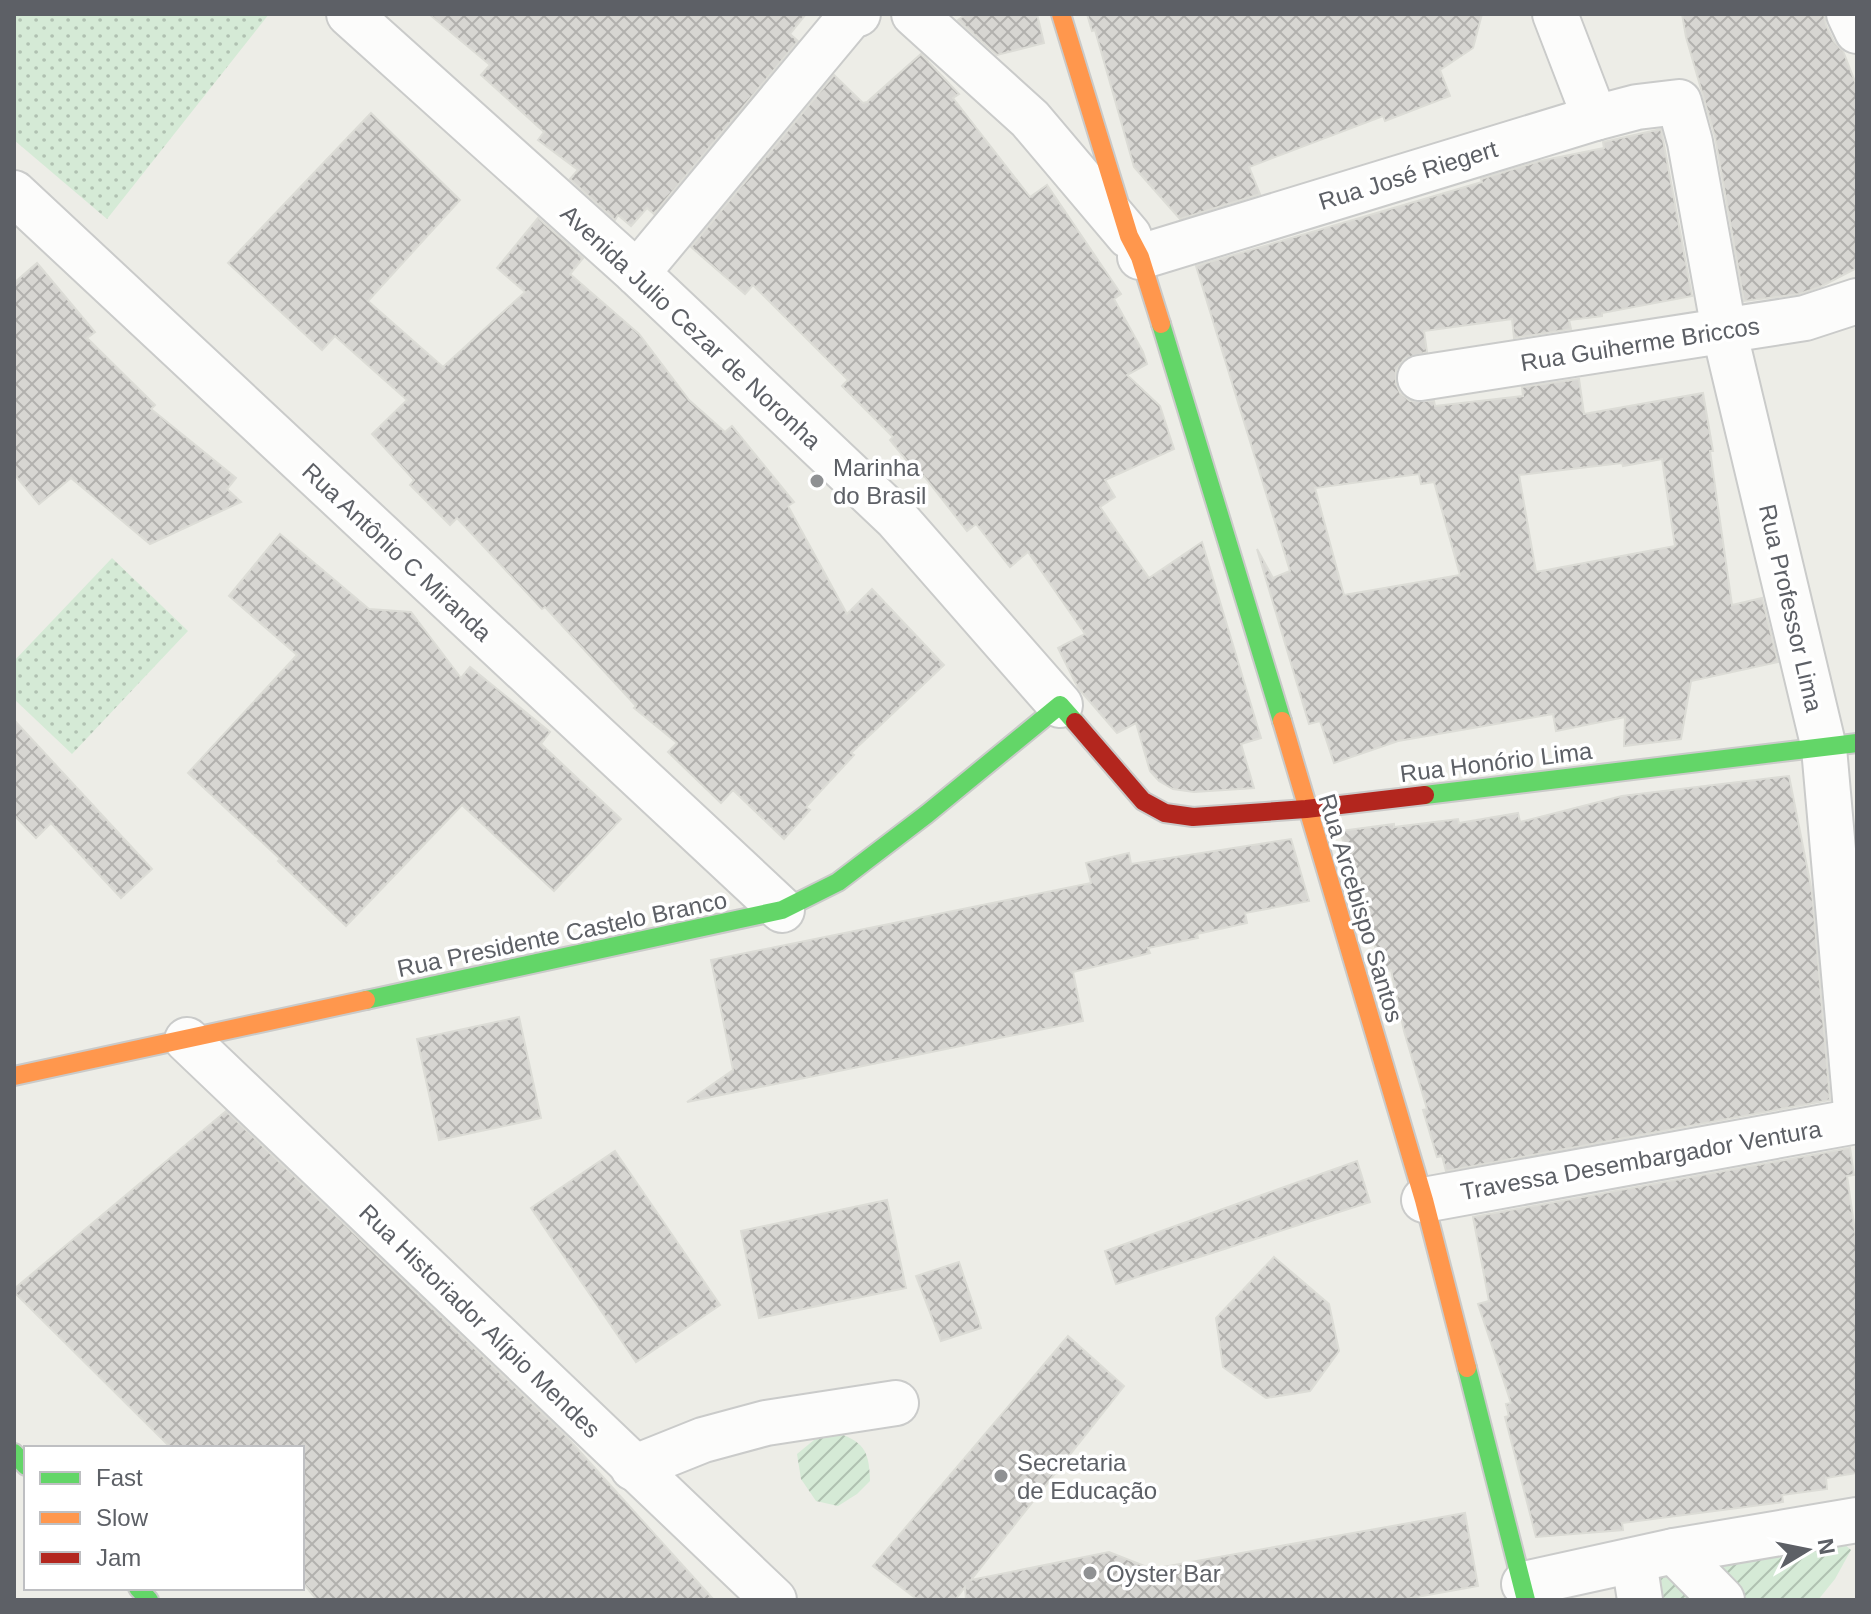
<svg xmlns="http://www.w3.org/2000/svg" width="1871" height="1614" font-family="Arial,sans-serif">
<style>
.park{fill:url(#park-dots)}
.garden{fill:url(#garden-furrows)}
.building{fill:url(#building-cross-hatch);stroke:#dcdcd6;stroke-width:2;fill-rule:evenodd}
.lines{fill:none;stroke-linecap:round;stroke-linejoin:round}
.street-casing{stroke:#cacbca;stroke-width:48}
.fast-casing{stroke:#cacac9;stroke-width:22}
.slow-casing{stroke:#cacac9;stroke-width:22}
.jam-casing{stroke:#cacac9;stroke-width:22}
.street{stroke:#fcfcfb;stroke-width:44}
.fast{stroke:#63d668;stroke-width:18}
.slow{stroke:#ff974d;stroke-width:18}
.jam{stroke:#b3261e;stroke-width:18}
.poi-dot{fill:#8f9193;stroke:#fff;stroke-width:3}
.labels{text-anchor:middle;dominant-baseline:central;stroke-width:7;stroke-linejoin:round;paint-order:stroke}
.street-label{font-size:24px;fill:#5d6066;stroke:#fff}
.poi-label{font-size:24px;fill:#5d6066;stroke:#fff;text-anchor:start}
</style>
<defs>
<pattern id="park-dots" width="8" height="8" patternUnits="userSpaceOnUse" patternTransform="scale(2)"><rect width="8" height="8" fill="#d5ead6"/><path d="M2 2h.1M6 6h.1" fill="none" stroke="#b0c1b1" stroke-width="1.8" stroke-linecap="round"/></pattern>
<pattern id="garden-furrows" width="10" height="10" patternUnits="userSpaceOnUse" patternTransform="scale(2)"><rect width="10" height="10" fill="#d5ead6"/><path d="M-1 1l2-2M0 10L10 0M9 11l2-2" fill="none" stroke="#b0c1b1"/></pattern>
<pattern id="building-cross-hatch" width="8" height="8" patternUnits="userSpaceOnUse" patternTransform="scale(2)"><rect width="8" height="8" fill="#d7d6d2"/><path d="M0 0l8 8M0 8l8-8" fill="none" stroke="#b2b1ae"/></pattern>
</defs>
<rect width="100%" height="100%" fill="#edede7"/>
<g class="park">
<polygon points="14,14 269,14 107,219 14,140"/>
<polygon points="112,558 188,631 72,754 14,699 14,661"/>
</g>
<g class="garden">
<path d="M833,1431C863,1442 869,1448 870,1481L857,1494L838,1506L816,1501L801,1479L797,1454L814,1440Z"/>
<polygon points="1834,1535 1851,1550 1835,1579 1818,1600 1654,1600 1650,1566"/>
</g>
<g class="building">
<polygon points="429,14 806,14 790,34 798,41 654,214 647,208 631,226 618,215 615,220 570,179 578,170 538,140 544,132 481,75 490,65"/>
<polygon points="966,14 1037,14 1044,43 997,55 958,20"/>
<polygon points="1087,14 1482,14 1473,48 1440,70 1450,96 1385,121 1383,116 1249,167 1260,194 1180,219 1134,167 1095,30 1092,31"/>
<polygon points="1682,14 1824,14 1826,25 1834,42 1843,51 1857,87 1857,268 1820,287 1799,294 1744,301 1715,137 1686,37"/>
<polygon points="921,54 959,94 953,98 1030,197 1047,185 1121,294 1114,299 1143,352 1147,364 1127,375 1160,406 1174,449 1105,480 1115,497 1100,507 1149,578 1202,542 1261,738 1241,744 1254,788 1194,792 1173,789 1159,781 1150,771 1136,723 1117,733 1078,688 1058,648 1085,634 1028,552 1010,567 976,524 967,531 924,476 921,478 890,440 893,437 842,386 848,380 753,285 745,294 691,247 834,75 863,103 867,102"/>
<polygon points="371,113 460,200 368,301 443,367 525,292 497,268 538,218 583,258 570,274 639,334 689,400 725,432 732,426 794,502 788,506 847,614 872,589 944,665 851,753 854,755 806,807 810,810 784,839 733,790 721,803 668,752 677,743 634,708 636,706 545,607 542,609 457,518 450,525 410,485 414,480 372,434 407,400 335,336 322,350 228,263"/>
<path d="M1661,129L1692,296L1602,313V316L1569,320L1571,329L1514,338L1512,319L1424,331L1427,352L1404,359L1396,370V383L1400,393L1410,401H1434L1435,406L1523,396L1522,387L1579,379L1584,414L1703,393L1713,451H1710L1732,605L1762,598L1778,662L1691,681L1681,739L1624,746L1625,717L1556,731L1553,714L1398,741L1334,763L1320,721L1309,724L1257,549L1273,578L1290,571L1196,266L1482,182L1481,179L1540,161L1604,148L1603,142ZM1662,459L1675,546L1536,572L1519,475L1622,463L1623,466ZM1419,474L1421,484L1434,482L1460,575L1344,595L1315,488Z"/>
<polygon points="37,263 95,332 87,338 155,405 151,409 236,478 227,489 241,502 150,544 71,478 39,504 14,474 14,283"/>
<polygon points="280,534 369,609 411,612 461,678 470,667 550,732 541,744 621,819 554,891 462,805 346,926 278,861 280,859 188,773 297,655 229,596"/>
<polygon points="14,720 152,869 121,898 51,823 36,838 14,815"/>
<polygon points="1789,776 1812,892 1830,1100 1446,1171 1442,1156 1437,1157 1423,1110 1427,1109 1404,1031 1391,970 1383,973 1340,831 1394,824 1394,827 1458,819 1459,823 1518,813 1520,822 1622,796"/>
<polygon points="1291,839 1309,901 1245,913 1247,923 1197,934 1198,938 1148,948 1150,953 1073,972 1083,1021 687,1102 733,1070 711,960 1091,883 1086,863 1129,853 1131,864"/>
<polygon points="519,1017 541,1118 439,1140 417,1039"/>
<polygon points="226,1111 565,1435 714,1600 317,1600 302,1582 302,1448 171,1448 14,1292 14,1289"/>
<polygon points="1850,1148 1854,1175 1847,1176 1857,1245 1857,1473 1826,1478 1827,1489 1782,1495 1783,1502 1622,1523 1623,1530 1536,1537 1505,1417 1509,1416 1506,1404 1511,1403 1478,1304 1489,1301 1473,1217"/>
<polygon points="615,1151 720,1305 636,1362 531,1208"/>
<polygon points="1357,1161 1370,1202 1116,1284 1105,1251"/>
<polygon points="887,1200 906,1288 759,1318 741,1231"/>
<polygon points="1274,1257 1329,1304 1339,1351 1310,1391 1266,1398 1223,1367 1216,1318"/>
<polygon points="959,1262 981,1328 941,1341 916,1276"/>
<polygon points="1068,1336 1124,1386 971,1580 1109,1552 1152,1569 1465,1513 1478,1586 1400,1600 966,1600 965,1587 955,1600 918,1600 873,1566"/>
</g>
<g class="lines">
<defs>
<g id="street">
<polyline points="349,14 637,273 896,518 1060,705"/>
<polyline points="914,14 1030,119 1129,236"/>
<polyline points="1555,14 1595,118"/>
<polyline points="1849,14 1857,31"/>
<polyline points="14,193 782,910"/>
<polyline points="1140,257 1595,118 1637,107 1679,102 1690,142 1724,330 1824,748 1857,1121"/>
<polyline points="637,273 850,17 858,14"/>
<polyline points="1420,378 1805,318 1857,301"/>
<polyline points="187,1040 774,1600"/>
<polyline points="1424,1200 1857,1121"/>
<polyline points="633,1468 703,1440 766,1423 896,1403"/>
<polyline points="1674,1551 1722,1600"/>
<polyline points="1634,1561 1640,1600"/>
<polyline points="1524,1584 1674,1551 1857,1520"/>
</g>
<g id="fast">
<polyline points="1161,324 1282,721"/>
<polyline points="1425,795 1857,743"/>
<polyline points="366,1000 782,910 838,882 927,814 1060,705 1075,722"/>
<polyline points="1467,1368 1526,1600"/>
<polyline points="14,1453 26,1466"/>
<polyline points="138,1588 149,1600"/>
</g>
<g id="slow">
<polyline points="1061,14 1129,236 1140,257 1161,324"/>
<polyline points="1282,721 1424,1200 1467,1368"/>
<polyline points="14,1076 366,1000"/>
</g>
<polyline id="jam" points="1075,722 1143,801 1165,813 1193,817 1306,809 1425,795"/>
</defs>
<use href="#street" class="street-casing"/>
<use href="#fast" class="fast-casing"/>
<use href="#slow" class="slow-casing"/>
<use href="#jam" class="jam-casing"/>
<use href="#street" class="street"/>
<use href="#fast" class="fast"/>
<use href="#slow" class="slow"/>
<use href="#jam" class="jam"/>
</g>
<g class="poi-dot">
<circle cx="817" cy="481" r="8"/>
<circle cx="1001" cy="1476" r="8"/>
<circle cx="1090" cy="1573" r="8"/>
</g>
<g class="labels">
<g class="street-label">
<text transform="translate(1408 175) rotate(-17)">Rua José Riegert</text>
<text transform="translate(691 327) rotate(43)">Avenida Julio Cezar de Noronha</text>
<text transform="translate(1640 344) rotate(-9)">Rua Guiherme Briccos</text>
<text transform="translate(397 552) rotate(43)">Rua Antônio C Miranda</text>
<text transform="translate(1791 608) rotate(77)">Rua Professor Lima</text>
<text transform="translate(1496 762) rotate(-7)">Rua Honório Lima</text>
<text transform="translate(1361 908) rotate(73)">Rua Arcebispo Santos</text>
<text transform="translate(562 934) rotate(-12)">Rua Presidente Castelo Branco</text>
<text transform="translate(1641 1160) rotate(-10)">Travessa Desembargador Ventura</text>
<text transform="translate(480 1321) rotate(44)">Rua Historiador Alípio Mendes</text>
</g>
<g class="poi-label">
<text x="833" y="467">Marinha<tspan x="833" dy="28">do Brasil</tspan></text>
<text x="1017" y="1462">Secretaria<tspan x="1017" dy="28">de Educação</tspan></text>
<text x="1106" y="1573">Oyster Bar</text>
</g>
</g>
<rect width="1871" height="1614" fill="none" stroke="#5d6066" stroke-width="32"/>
<rect x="24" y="1446" width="280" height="144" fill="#ffffff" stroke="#bebfc2" stroke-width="2"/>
<rect x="40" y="1472" width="40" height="12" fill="#63d668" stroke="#bebfc2" stroke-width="2"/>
<text x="96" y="1486" font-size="24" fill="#5d6066">Fast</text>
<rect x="40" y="1512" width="40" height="12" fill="#ff974d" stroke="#bebfc2" stroke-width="2"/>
<text x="96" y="1526" font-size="24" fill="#5d6066">Slow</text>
<rect x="40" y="1552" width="40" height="12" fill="#b3261e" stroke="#bebfc2" stroke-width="2"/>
<text x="96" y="1566" font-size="24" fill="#5d6066">Jam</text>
<g transform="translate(1807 1550) rotate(80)" stroke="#ffffff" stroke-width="6" paint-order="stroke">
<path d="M0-6L14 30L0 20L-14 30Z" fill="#5d6066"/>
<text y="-12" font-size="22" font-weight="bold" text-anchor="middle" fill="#5d6066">N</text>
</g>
</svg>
